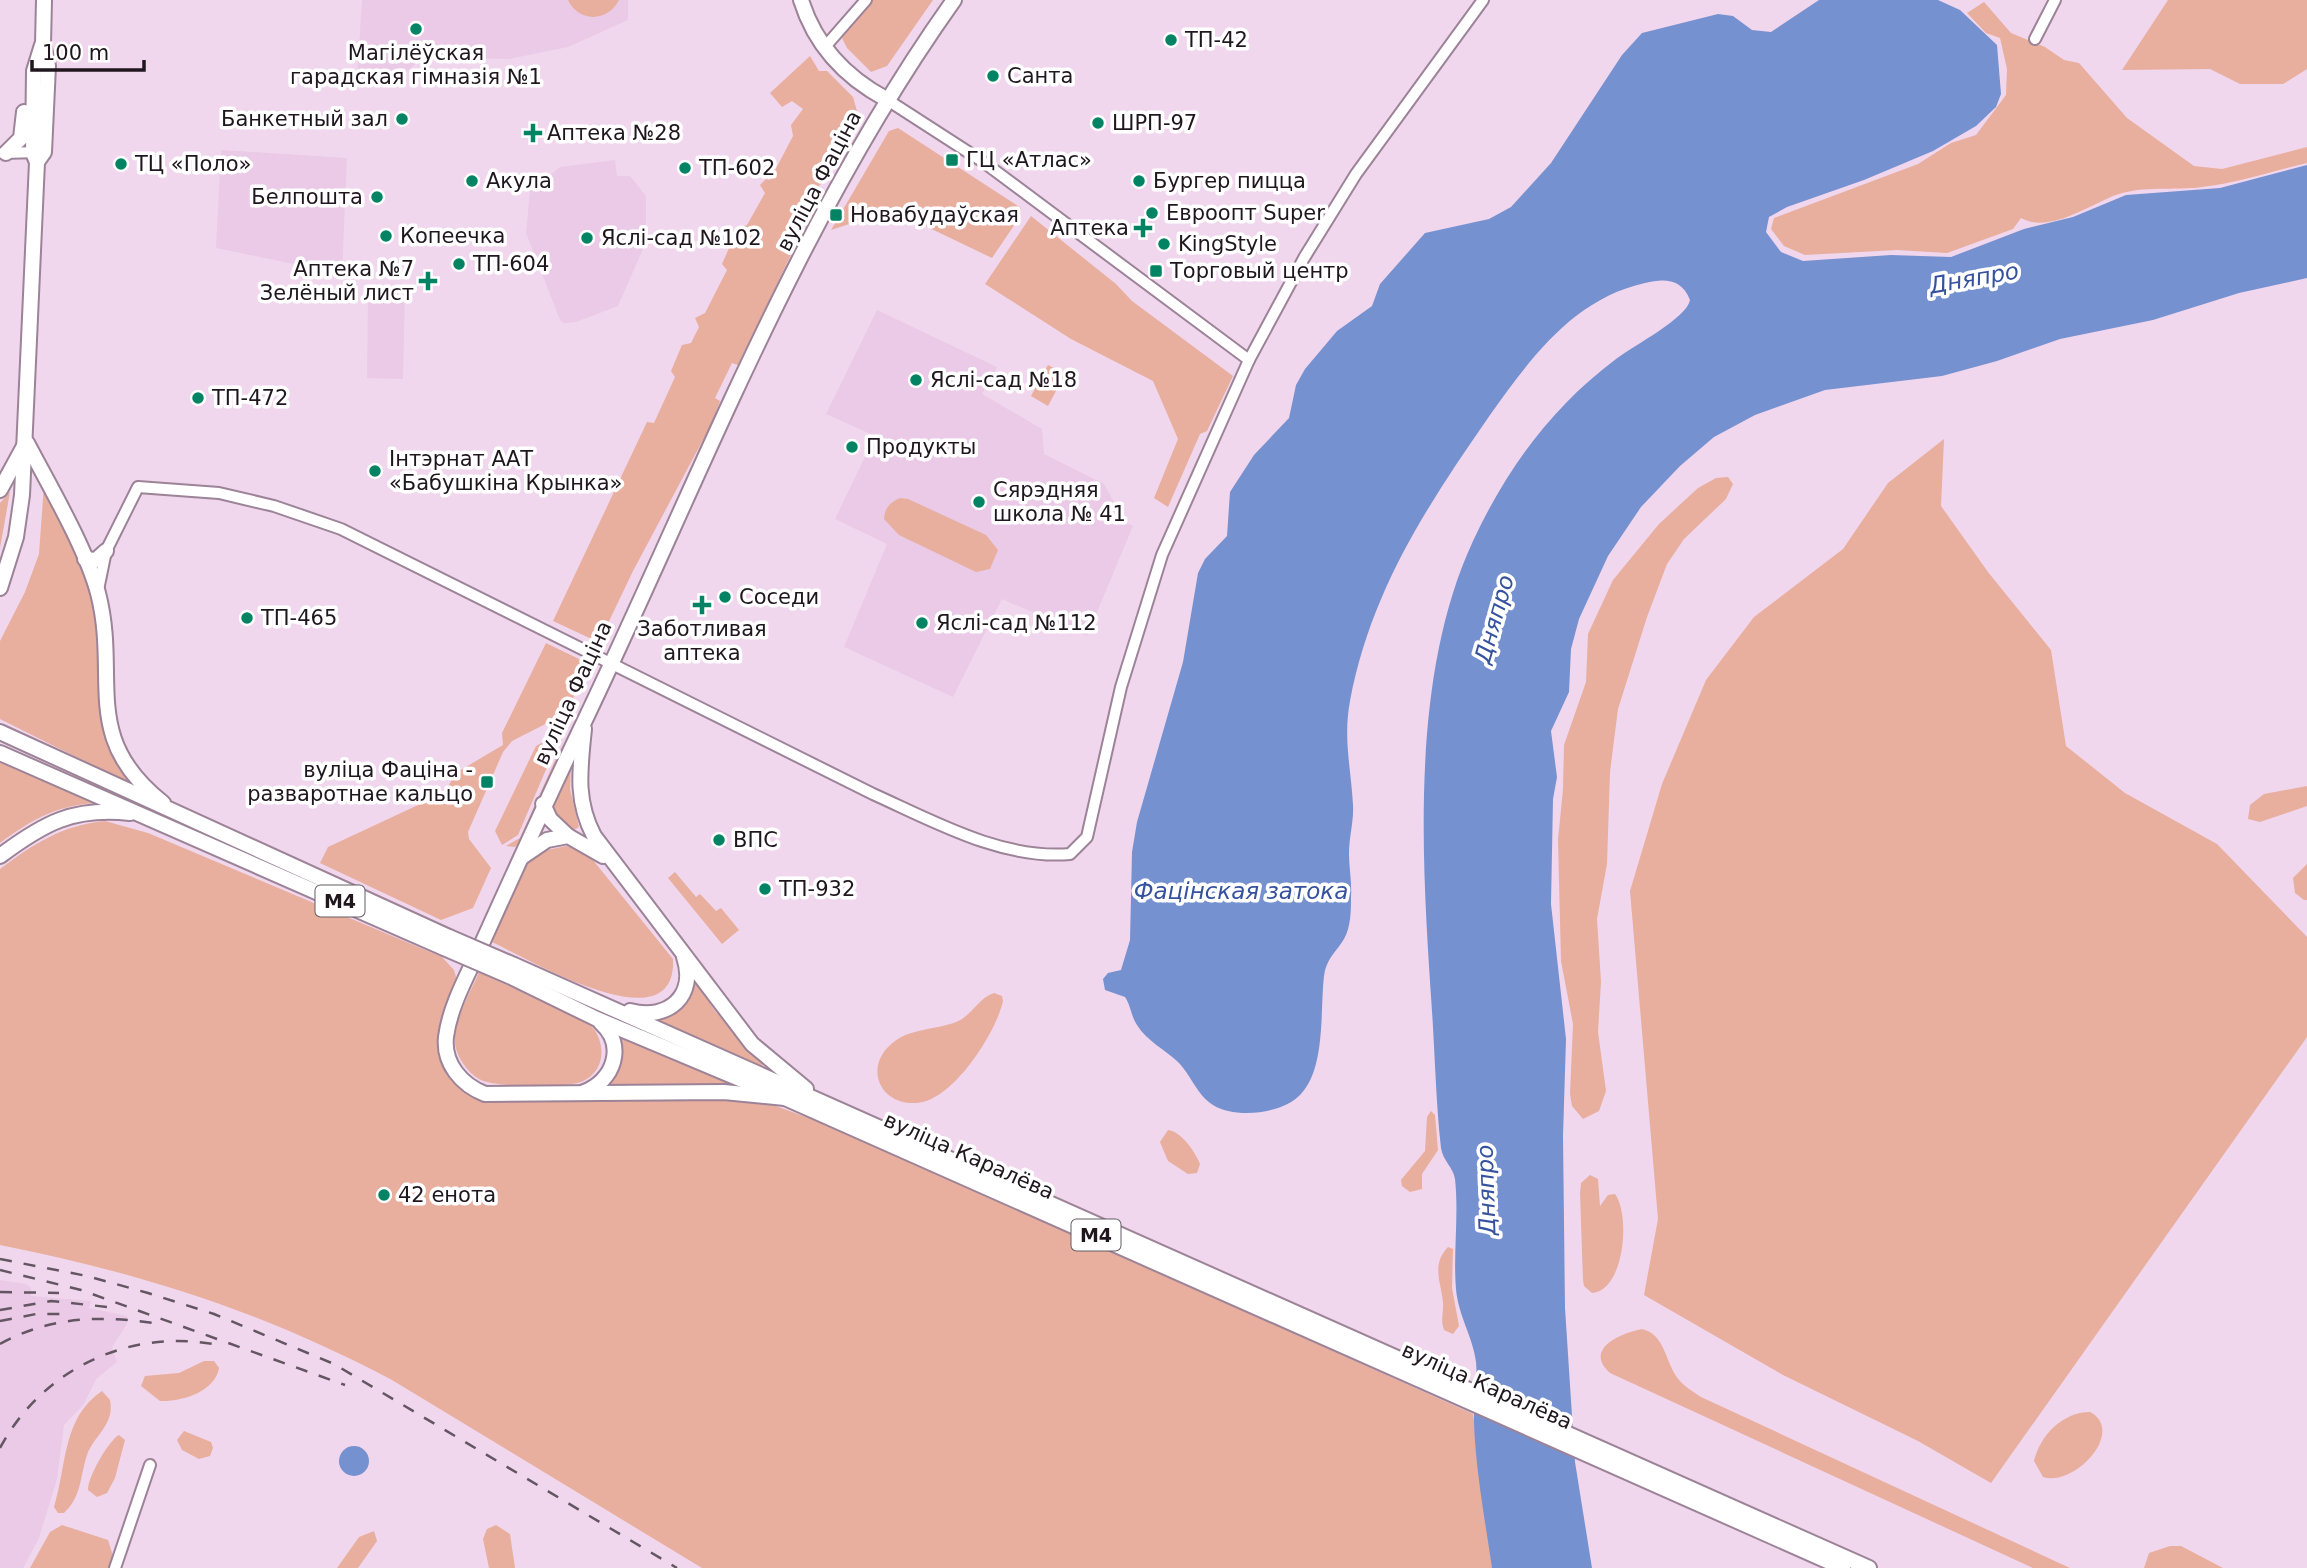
<svg xmlns="http://www.w3.org/2000/svg" width="2307" height="1568" font-family="'DejaVu Sans',sans-serif">
<style>
.built{fill:#eacae6}
.green{fill:#e8ae9e}
.water{fill:#7691d0}
.lines{fill:none;stroke-linecap:round;stroke-linejoin:round}
.minor-casing{stroke:#9c8398;stroke-width:14}
.major-casing{stroke:#9c8398;stroke-width:18}
.minor{stroke:#fff;stroke-width:10}
.major{stroke:#fff;stroke-width:14}
.rail{stroke:#635561;stroke-width:2.5;stroke-dasharray:12 12;stroke-linecap:butt}
.major-bridge-casing{stroke:#9c8398;stroke-width:18;stroke-linecap:butt}
.major-bridge{stroke:#fff;stroke-width:14}
.poi-dot{fill:#028364;stroke:#fff;stroke-width:2.5}
.labels{text-anchor:middle;dominant-baseline:central;stroke-width:7;stroke-linejoin:round;paint-order:stroke}
.shield{fill:#fff;stroke:#625c62;stroke-width:2}
.shield-label{font-size:19px;font-weight:bold;fill:#1f161e}
.poi-label{font-size:21px;fill:#1f161e;stroke:#fff;text-anchor:start}
.street-label{font-size:21px;fill:#1f161e;stroke:#fff}
.water-label{font-size:23px;font-style:italic;fill:#36529f;stroke:#fff}
</style>
<rect width="100%" height="100%" fill="#f1d7ed"/>
<g class="built">
<polygon points="362,0 628,0 628,20 568,47 509,59 423,57 393,84 357,78"/>
<polygon points="221,150 347,158 342,274 216,248"/>
<polygon points="615,160 617,176 630,176 646,196 646,242 618,306 576,322 564,323 560,320 526,233 530,191 560,167"/>
<polygon points="368,290 405,290 403,379 367,378"/>
<polygon points="877,310 997,367 982,394 1042,429 1044,454 1104,484 1125,522 1133,526 1087,636 1002,599 953,697 844,647 887,544 835,519 875,436 826,414"/>
<polygon points="0,1280 26,1284 31,1288 31,1296 91,1301 89,1308 127,1316 127,1324 112,1347 117,1362 96,1379 84,1404 64,1425 57,1479 39,1538 23,1568 0,1568"/>
</g>
<g class="green">
<path d="M568,0H619C608,22 579,23 568,0Z"/>
<polygon points="871,0 933,0 887,66 871,72 847,48 842,38"/>
<polygon points="2168,0 2307,0 2307,69 2283,84 2240,84 2210,69 2122,70"/>
<path d="M1984,2L2011,33L2045,47L2064,60L2079,63L2127,118L2194,166L2222,169L2307,147V163C2272,171 2237,183 2202,187C2173,191 2144,185 2116,195C2089,205 2049,234 2021,218L2013,229L1947,253L1897,250L1805,255L1784,246L1771,229L1774,218L1918,164L1951,143L1976,135L2006,95L2007,69L2000,38L1986,33L1967,13Z"/>
<polygon points="810,56 819,71 827,71 853,97 860,122 828,178 807,196 798,214 802,216 798,240 738,365 732,363 715,398 720,401 713,421 633,571 600,640 596,641 553,621 647,422 654,423 675,377 671,371 682,345 691,343 699,327 695,318 705,313 727,270 722,264 738,228 747,225 765,193 760,185 766,179 770,180 793,136 791,125 803,109 792,101 782,107 770,93"/>
<polygon points="898,128 1021,208 1021,215 992,258 892,210 831,230 889,131"/>
<polygon points="1031,216 1116,284 1132,301 1233,376 1207,431 1200,434 1168,507 1154,498 1178,439 1153,381 1071,339 985,284"/>
<polygon points="1048,365 1065,374 1048,406 1031,396"/>
<polygon points="1944,439 1941,506 1988,572 2051,650 2066,746 2125,793 2217,844 2307,937 2307,1037 1991,1483 1918,1441 1783,1375 1644,1295 1658,1219 1630,891 1662,784 1706,680 1754,617 1843,549 1888,483"/>
<polygon points="1728,477 1733,484 1726,499 1684,539 1667,564 1647,617 1618,709 1610,772 1607,864 1597,919 1601,982 1598,1032 1606,1091 1599,1111 1583,1119 1572,1106 1570,1094 1573,1024 1561,961 1558,840 1563,789 1564,745 1586,682 1588,634 1613,580 1659,524 1698,488 1716,478"/>
<polygon points="44,485 83,563 95,595 123,770 134,786 0,719 0,641 25,592 39,554"/>
<polygon points="10,492 0,548 0,503"/>
<path d="M900,498L908,499L986,535L998,550L990,569L976,572L899,535L884,519C885,508 889,503 900,498Z"/>
<polygon points="546,643 579,659 586,667 567,713 512,741 503,752 468,832 469,839 491,868 473,908 441,920 320,863 328,847 446,792 454,774 503,745 502,733"/>
<polygon points="562,732 518,835 502,845 495,831 536,746"/>
<polygon points="566,736 523,838 515,847 506,846 520,838"/>
<path d="M0,758L102,803C61,803 32,819 0,843Z"/>
<polygon points="571,764 570,789 579,827 572,831 562,827 551,807"/>
<polygon points="2307,786 2307,806 2260,822 2248,819 2250,805 2264,794"/>
<path d="M105,821L148,833L442,957L454,970L456,977L452,1005V1078L469,1093L480,1097L726,1098L776,1106L852,1134L1473,1414L1492,1568H702L392,1380C261,1311 144,1274 0,1245V869C33,844 63,825 105,821Z"/>
<path d="M566,846L584,849L673,959C677,1048 527,958 492,942L528,862L547,850Z"/>
<polygon points="2307,864 2307,900 2304,900 2295,893 2293,878"/>
<polygon points="675,872 696,897 700,894 716,911 721,908 739,930 722,944 668,878"/>
<path d="M479,972L586,1021C606,1036 609,1071 581,1082C564,1088 494,1088 479,1079C467,1072 457,1057 455,1044C453,1020 470,994 479,972Z"/>
<polygon points="692,976 715,1011 761,1061 764,1069 652,1021 670,1012"/>
<path d="M994,993L1002,996L1003,1001C996,1033 952,1102 916,1103C879,1105 862,1065 895,1041C913,1028 936,1030 956,1022C972,1016 978,998 994,993Z"/>
<polygon points="625,1035 749,1088 601,1088 618,1039"/>
<polygon points="1431,1111 1435,1115 1438,1150 1422,1174 1422,1189 1410,1192 1402,1186 1401,1180 1425,1151 1427,1117"/>
<path d="M1168,1130C1182,1132 1195,1152 1200,1164L1197,1173L1188,1174L1168,1161L1160,1142Z"/>
<path d="M1590,1175L1598,1179L1600,1206L1608,1195L1615,1194C1631,1216 1624,1291 1592,1293L1584,1286L1583,1280L1580,1193L1581,1183Z"/>
<path d="M1448,1247L1453,1249L1452,1288L1459,1326L1453,1334L1444,1330C1440,1320 1444,1312 1443,1302C1441,1282 1431,1265 1448,1247Z"/>
<path d="M1642,1329C1664,1334 1665,1359 1676,1376C1683,1386 1692,1391 1701,1397L2070,1568H2033L1610,1373C1583,1349 1621,1333 1642,1329Z"/>
<path d="M204,1361H214L219,1368C215,1392 181,1402 160,1401L141,1386L145,1376L179,1373Z"/>
<path d="M102,1391L110,1400C115,1425 94,1435 87,1455C80,1476 82,1496 64,1513H58L54,1507C67,1465 62,1418 102,1391Z"/>
<path d="M2090,1412C2126,1431 2075,1487 2043,1477L2034,1461C2040,1435 2063,1412 2090,1412Z"/>
<polygon points="184,1431 211,1442 213,1448 210,1456 199,1459 182,1450 177,1440"/>
<path d="M119,1435L125,1440L115,1478L107,1493L97,1497L88,1490C87,1478 109,1440 119,1435Z"/>
<polygon points="62,1525 108,1540 113,1556 109,1568 30,1568 50,1532"/>
<polygon points="496,1525 510,1534 515,1568 489,1568 483,1539 487,1529"/>
<polygon points="374,1531 377,1541 358,1568 337,1568 359,1537"/>
<polygon points="2170,1546 2181,1546 2223,1568 2144,1568 2149,1553"/>
</g>
<g class="water">
<path d="M1819,0H1938L1960,10L1997,45L2001,94L1996,107L1976,126L1933,151L1864,180L1787,207L1769,217L1766,232L1781,252L1803,261L1891,255L1951,257L2024,229L2073,217L2126,195L2220,188L2307,165V278L2239,293L2153,320L2060,339L1997,361L1942,376L1825,390L1755,415L1714,437L1680,466L1641,507L1608,556L1579,619L1571,649L1569,692L1551,731L1557,777L1553,799L1551,904L1566,1039L1563,1136L1565,1308L1575,1462L1592,1568H1492C1485,1520 1476,1472 1474,1424C1473,1404 1478,1383 1476,1362C1473,1337 1458,1315 1456,1289C1453,1253 1459,1216 1455,1179C1453,1167 1443,1161 1441,1148C1436,1103 1435,1056 1432,1011C1422,862 1409,679 1473,541C1507,468 1552,407 1616,359C1633,346 1687,318 1690,300C1682,279 1665,278 1645,283C1573,299 1531,358 1490,415C1427,506 1371,590 1350,701C1343,738 1351,768 1353,805C1354,821 1349,837 1349,854C1349,868 1352,882 1351,897C1351,910 1351,927 1344,939C1336,952 1326,959 1324,976C1320,1010 1326,1069 1300,1095C1282,1114 1235,1119 1213,1105C1197,1095 1191,1075 1178,1062C1164,1049 1147,1041 1137,1025C1131,1016 1131,1006 1125,997L1105,990L1103,979L1108,973L1121,970L1130,940L1132,852L1137,822L1183,662L1198,573L1205,559L1227,536L1230,492L1254,455L1289,418L1296,385L1305,369L1337,331L1372,306L1380,284L1425,233L1489,219L1511,207L1551,163L1622,55L1642,33L1718,14L1733,16L1752,30L1771,32Z"/>
<circle cx="354" cy="1461" r="15"/>
</g>
<g class="lines">
<defs>
<g id="minor">
<polyline points="2035,39 2055,0"/>
<polyline points="824,48 866,0"/>
<polyline points="886,99 982,161 1249,360"/>
<polyline points="3,153 39,152"/>
<path d="M98,590L106,551L138,487L219,493L274,506L341,529L873,794C933,821 1002,860 1070,854L1087,837L1121,687L1162,555L1249,360L1304,258L1356,174L1483,0"/>
<polyline points="115,1568 150,1465"/>
</g>
<g id="major">
<path d="M801,0C815,45 845,77 886,99"/>
<polyline points="6,153 21,138 24,112"/>
<polyline points="37,162 33,153 34,71 42,45"/>
<path d="M27,443C49,485 86,548 98,593C120,678 79,737 163,803"/>
<polyline points="0,490 24,446"/>
<polyline points="85,559 96,560 106,551"/>
<polyline points="0,588 16,537 22,495 37,162 44,152 48,66 43,44 44,0"/>
<path d="M584,729C580,769 575,800 594,836L752,1044L806,1089"/>
<polyline points="0,732 449,937"/>
<polyline points="0,753 444,948"/>
<polyline points="543,804 550,819 568,836"/>
<path d="M0,856C44,823 73,807 130,813"/>
<polyline points="522,857 547,840 568,836 603,856"/>
<polyline points="514,965 1869,1568"/>
<polyline points="509,976 597,1019 785,1098 1843,1568"/>
<path d="M630,1011C668,1021 697,996 684,957"/>
<path d="M584,1092C614,1081 626,1045 601,1023"/>
<path d="M785,1098L724,1092L485,1094C462,1085 443,1064 446,1037C450,1004 471,969 484,939C517,866 550,793 585,720C701,477 797,220 954,0"/>
</g>
</defs>
<use href="#minor" class="minor-casing"/>
<use href="#major" class="major-casing"/>
<use href="#minor" class="minor"/>
<use href="#major" class="major"/>
<g class="rail">
<polyline points="0,1259 87,1276 148,1293 214,1314 334,1364 677,1568"/>
<polyline points="0,1270 81,1290 345,1385"/>
<polyline points="0,1292 59,1293"/>
<polyline points="0,1310 51,1301 108,1307"/>
<polyline points="0,1321 36,1314 70,1314"/>
<path d="M0,1344C49,1317 99,1315 153,1323"/>
<path d="M0,1448C41,1371 126,1329 213,1344"/>
</g>
<defs>
<g id="major-bridge">
<polyline points="449,937 514,965"/>
<polyline points="444,948 509,976"/>
</g>
</defs>
<use href="#major-bridge" class="major-bridge-casing"/>
<use href="#major-bridge" class="major-bridge"/>
</g>
<g class="poi-dot">
<circle cx="416" cy="29" r="7"/>
<circle cx="1171" cy="40" r="7"/>
<circle cx="993" cy="76" r="7"/>
<circle cx="402" cy="119" r="7"/>
<circle cx="1098" cy="123" r="7"/>
<path d="M529.5 122.5h7v7h7v7h-7v7h-7v-7h-7v-7h7z"/>
<rect x="945" y="153" width="14" height="14" rx="3.5"/>
<circle cx="121" cy="164" r="7"/>
<circle cx="685" cy="168" r="7"/>
<circle cx="472" cy="181" r="7"/>
<circle cx="1139" cy="181" r="7"/>
<circle cx="377" cy="197" r="7"/>
<circle cx="1152" cy="213" r="7"/>
<rect x="829" y="208" width="14" height="14" rx="3.5"/>
<path d="M1139.5 217.5h7v7h7v7h-7v7h-7v-7h-7v-7h7z"/>
<circle cx="386" cy="236" r="7"/>
<circle cx="587" cy="238" r="7"/>
<circle cx="1164" cy="244" r="7"/>
<circle cx="459" cy="264" r="7"/>
<rect x="1149" y="264" width="14" height="14" rx="3.5"/>
<path d="M424.5 270.5h7v7h7v7h-7v7h-7v-7h-7v-7h7z"/>
<circle cx="916" cy="380" r="7"/>
<circle cx="198" cy="398" r="7"/>
<circle cx="852" cy="447" r="7"/>
<circle cx="375" cy="471" r="7"/>
<circle cx="979" cy="502" r="7"/>
<circle cx="725" cy="597" r="7"/>
<path d="M698.5 594.5h7v7h7v7h-7v7h-7v-7h-7v-7h7z"/>
<circle cx="247" cy="618" r="7"/>
<circle cx="922" cy="623" r="7"/>
<rect x="480" y="775" width="14" height="14" rx="3.5"/>
<circle cx="719" cy="840" r="7"/>
<circle cx="765" cy="889" r="7"/>
<circle cx="384" cy="1195" r="7"/>
</g>
<g class="labels">
<g class="shield">
<rect x="315.5" y="885.5" width="49" height="31" rx="5"/>
<rect x="1071.5" y="1219.5" width="49" height="31" rx="5"/>
</g>
<g class="shield-label">
<text x="340" y="901">М4</text>
<text x="1096" y="1235">М4</text>
</g>
<g class="poi-label">
<text x="1185" y="40">ТП-42</text>
<text x="416" y="53" text-anchor="middle">Магілёўская<tspan x="416" dy="24">гарадская гімназія №1</tspan></text>
<text x="1007" y="76">Санта</text>
<text x="388" y="119" text-anchor="end">Банкетный зал</text>
<text x="1112" y="123">ШРП-97</text>
<text x="547" y="133">Аптека №28</text>
<text x="966" y="160">ГЦ «Атлас»</text>
<text x="135" y="164">ТЦ «Поло»</text>
<text x="699" y="168">ТП-602</text>
<text x="486" y="181">Акула</text>
<text x="1153" y="181">Бургер пицца</text>
<text x="363" y="197" text-anchor="end">Белпошта</text>
<text x="1166" y="213">Евроопт Super</text>
<text x="850" y="215">Новабудаўская</text>
<text x="1129" y="228" text-anchor="end">Аптека</text>
<text x="400" y="236">Копеечка</text>
<text x="601" y="238">Яслі-сад №102</text>
<text x="1178" y="244">KingStyle</text>
<text x="473" y="264">ТП-604</text>
<text x="414" y="269" text-anchor="end">Аптека №7<tspan x="414" dy="24">Зелёный лист</tspan></text>
<text x="1170" y="271">Торговый центр</text>
<text x="930" y="380">Яслі-сад №18</text>
<text x="212" y="398">ТП-472</text>
<text x="866" y="447">Продукты</text>
<text x="389" y="459">Інтэрнат ААТ<tspan x="389" dy="24">«Бабушкіна Крынка»</tspan></text>
<text x="993" y="490">Сярэдняя<tspan x="993" dy="24">школа № 41</tspan></text>
<text x="739" y="597">Соседи</text>
<text x="261" y="618">ТП-465</text>
<text x="936" y="623">Яслі-сад №112</text>
<text x="702" y="629" text-anchor="middle">Заботливая<tspan x="702" dy="24">аптека</tspan></text>
<text x="473" y="770" text-anchor="end">вуліца Фаціна -<tspan x="473" dy="24">разваротнае кальцо</tspan></text>
<text x="733" y="840">ВПС</text>
<text x="779" y="889">ТП-932</text>
<text x="398" y="1195">42 енота</text>
</g>
<g class="street-label">
<text transform="translate(819 181) rotate(-62)">вуліца Фаціна</text>
<text transform="translate(573 693) rotate(-65)">вуліца Фаціна</text>
<text transform="translate(969 1156) rotate(24)">вуліца Каралёва</text>
<text transform="translate(1487 1386) rotate(24)">вуліца Каралёва</text>
</g>
<g class="water-label">
<text transform="translate(1974 278) rotate(-10)">Дняпро</text>
<text transform="translate(1494 619) rotate(-74)">Дняпро</text>
<text x="1241" y="891">Фацінская затока</text>
<text transform="translate(1486 1190) rotate(-92)">Дняпро</text>
</g>
</g>
<path d="M32 60v10h112v-10" fill="none" stroke="#1f161e" stroke-width="3.5"/>
<text x="42" y="60" font-size="21" fill="#1f161e" stroke="#ffffff" stroke-width="5" paint-order="stroke">100 m</text>
</svg>
